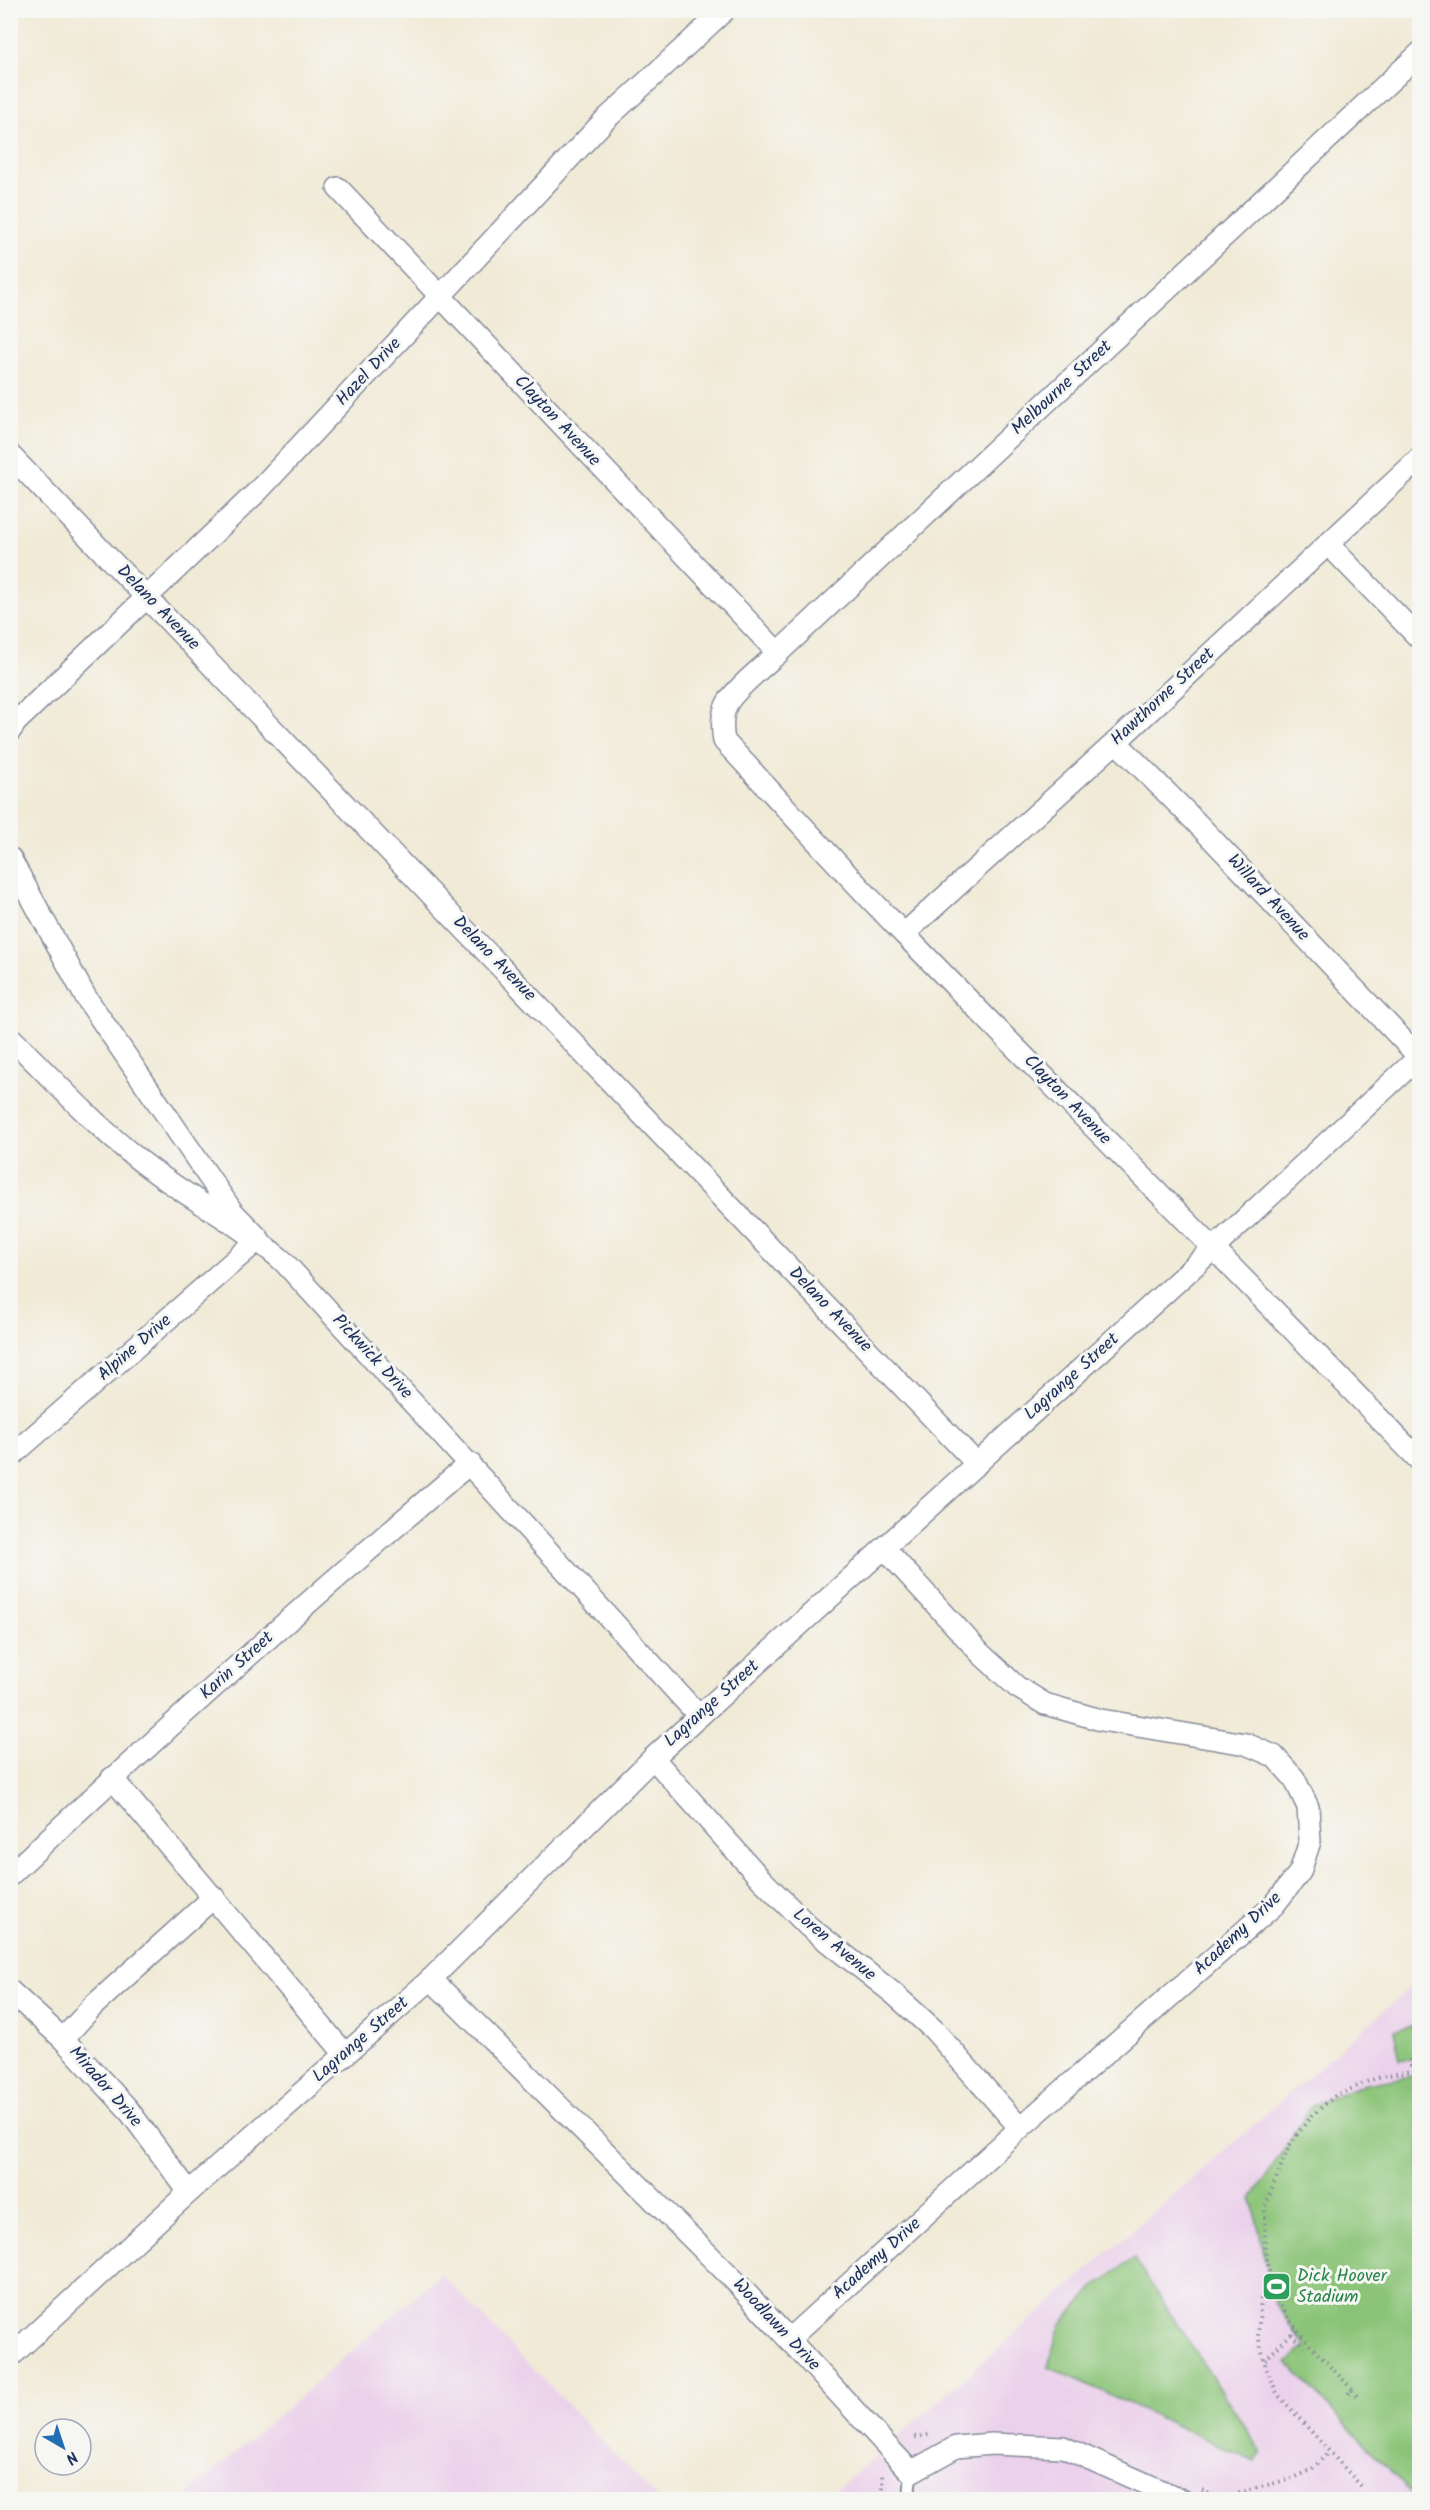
<svg xmlns="http://www.w3.org/2000/svg" width="1430" height="2510" font-family="Kalam,sans-serif">
<style>
.built{fill:#ebd1eb}
.pitch{fill:#8bc478;stroke:#537a6b;stroke-width:1.5}
.lines{fill:none;stroke-linecap:round;stroke-linejoin:round}
.service-casing{stroke:#868c9a;stroke-width:14}
.minor-casing{stroke:#868c9a;stroke-width:24}
.path{stroke:#868c9a;stroke-width:4;stroke-dasharray:1.5 4.5;stroke-linecap:butt}
.service{stroke:#fff;stroke-width:10}
.minor{stroke:#fff;stroke-width:21}
.labels{text-anchor:middle;dominant-baseline:central;stroke-width:6;stroke-linejoin:round;paint-order:stroke}
.street-label{font-size:18px;fill:#1b2f5e;stroke:#f6f6f2}
.leisure-label{font-size:18px;fill:#27864d;stroke:#f6f6f2;text-anchor:start}
</style>
<rect width="100%" height="100%" fill="#f6f6f2"/>
<filter id="ink" filterUnits="userSpaceOnUse"><feTurbulence type="fractalNoise" baseFrequency=".0167" numOctaves="2"/><feDisplacementMap in="SourceGraphic" scale="12" xChannelSelector="R" yChannelSelector="G"/><feConvolveMatrix kernelMatrix="1 2 1 2 8 2 1 2 1" color-interpolation-filters="sRGB"/></filter>
<filter id="wash" filterUnits="userSpaceOnUse"><feTurbulence type="fractalNoise" baseFrequency=".008" numOctaves="4" result="noise"/><feDisplacementMap in="SourceGraphic" scale="24" xChannelSelector="R" yChannelSelector="G"/><feGaussianBlur stdDeviation="1.35" result="paint"/><feColorMatrix in="noise" values="0 0 0 0 0 0 0 0 0 0 0 0 0 0 0 0 0 1.4 0 .05"/><feComposite in="paint" operator="in"/></filter>
<g filter="url(#wash)">
<rect width="100%" height="100%" fill="#f1ead7"/>
<g class="built">
<polygon points="1419,1980 1419,2499 824,2500 887,2446"/>
<polygon points="441,2274 658,2499 182,2499"/>
</g>
<g class="pitch">
<polygon points="1419,2025 1419,2057 1400,2061 1394,2030"/>
<polygon points="1419,2075 1420,2499 1418,2500 1287,2363 1305,2346 1275,2303 1252,2199 1312,2105 1365,2084"/>
<polygon points="1134,2258 1262,2453 1255,2462 1048,2366 1060,2325 1094,2288"/>
</g>
</g>
<g filter="url(#ink)">
<g class="lines">
<defs>
<polyline id="service" points="909,2500 911,2472"/>
<g id="minor">
<path d="M1420,53L778,653C765,665 734,690 727,704C721,715 722,729 724,741C785,806 844,873 906,936C1077,1112 1251,1284 1420,1461"/>
<polyline points="338,188 778,653"/>
<polyline points="10,455 977,1464"/>
<polyline points="1328,544 1420,639"/>
<polyline points="10,731 16,722 258,491 604,121 725,10"/>
<polyline points="1116,742 1194,820 1419,1057"/>
<polyline points="10,858 85,996 232,1211 259,1239 10,1457"/>
<polyline points="904,934 1116,742 1420,458"/>
<path d="M10,1037C57,1083 102,1134 155,1172C197,1203 244,1227 283,1261L699,1716"/>
<polyline points="653,1758 760,1878 809,1927 893,1993 934,2030 1020,2128"/>
<polyline points="112,1778 345,2054"/>
<path d="M10,1875C160,1733 313,1596 470,1463"/>
<polyline points="431,1979 736,2282 911,2472 956,2447 992,2444 1063,2447 1182,2500"/>
<polyline points="10,1991 63,2039 127,2108 189,2192"/>
<polyline points="63,2039 93,2006 214,1897"/>
<polyline points="789,2339 1020,2128 1274,1905 1300,1872 1310,1841 1308,1807 1294,1778 1274,1756 1246,1744 1101,1720 1045,1704 1017,1687 981,1654 884,1548"/>
<polyline points="10,2357 189,2192 431,1979 653,1758 1213,1249 1420,1056"/>
</g>
</defs>
<use href="#service" class="service-casing"/>
<use href="#minor" class="minor-casing"/>
<g class="path">
<polyline points="1410,2059 1412,2071"/>
<path d="M1270,2278C1282,2323 1322,2357 1352,2389L1348,2394"/>
<polyline points="1291,2334 1304,2347"/>
<polyline points="1265,2360 1297,2328"/>
<polyline points="1352,2390 1358,2397"/>
<polyline points="915,2437 932,2434"/>
<polyline points="1361,2486 1278,2395 1267,2371 1258,2336 1261,2297 1270,2278 1265,2247 1265,2207 1289,2146 1310,2117 1335,2096 1376,2078 1420,2069"/>
<polyline points="1202,2490 1222,2500"/>
<polyline points="879,2500 883,2494 883,2475"/>
<polyline points="1238,2500 1240,2493 1296,2477 1311,2470 1329,2452"/>
</g>
<use href="#service" class="service"/>
<use href="#minor" class="minor"/>
</g>
</g>
<defs>
<symbol id="stadium-square" viewBox="-11 -11 22 22"><rect x="-9" y="-9" width="18" height="18" rx="4" fill="#2e9e5b" stroke="#f6f6f2"/><path d="M0-5a6.5 5 0 1 0 0 10a6.5 5 0 1 0 0-10ZM-3.5-1.8h7v3.6h-7Z" fill="#fff"/></symbol>
</defs>
<g fill-rule="evenodd">
<use href="#stadium-square" x="1260" y="2270" width="33" height="33"/>
</g>
<g class="labels">
<g class="street-label">
<text transform="translate(369 372) rotate(-47)">Hazel Drive</text>
<text transform="translate(1062 388) rotate(-43)">Melbourne Street</text>
<text transform="translate(557 421) rotate(47)">Clayton Avenue</text>
<text transform="translate(158 608) rotate(46)">Delano Avenue</text>
<text transform="translate(1163 697) rotate(-43)">Hawthorne Street</text>
<text transform="translate(1268 898) rotate(47)">Willard Avenue</text>
<text transform="translate(494 959) rotate(46)">Delano Avenue</text>
<text transform="translate(1067 1100) rotate(46)">Clayton Avenue</text>
<text transform="translate(830 1310) rotate(46)">Delano Avenue</text>
<text transform="translate(135 1348) rotate(-41)">Alpine Drive</text>
<text transform="translate(372 1357) rotate(47)">Pickwick Drive</text>
<text transform="translate(1072 1377) rotate(-42)">Lagrange Street</text>
<text transform="translate(237 1666) rotate(-42)">Karin Street</text>
<text transform="translate(712 1704) rotate(-42)">Lagrange Street</text>
<text transform="translate(1238 1934) rotate(-43)">Academy Drive</text>
<text transform="translate(834 1945) rotate(40)">Loren Avenue</text>
<text transform="translate(361 2040) rotate(-41)">Lagrange Street</text>
<text transform="translate(105 2087) rotate(49)">Mirador Drive</text>
<text transform="translate(877 2259) rotate(-42)">Academy Drive</text>
<text transform="translate(776 2325) rotate(47)">Woodlawn Drive</text>
</g>
<g class="leisure-label">
<text x="1297" y="2276">Dick Hoover<tspan x="1297" dy="21">Stadium</tspan></text>
</g>
</g>
<rect width="1430" height="2510" fill="none" stroke="#f6f6f2" stroke-width="36"/>
<g transform="translate(63 2447) rotate(141)"><circle r="28" fill="#f6f6f2" stroke="#9ea6b7" stroke-width="1.5"/>
<path d="M0-4.5L10 22L0 15L-10 22Z" fill="#1f6fb2"/>
<text y="-9" font-size="16" font-weight="bold" text-anchor="middle" fill="#1b2f5e">N</text>
</g>
</svg>
